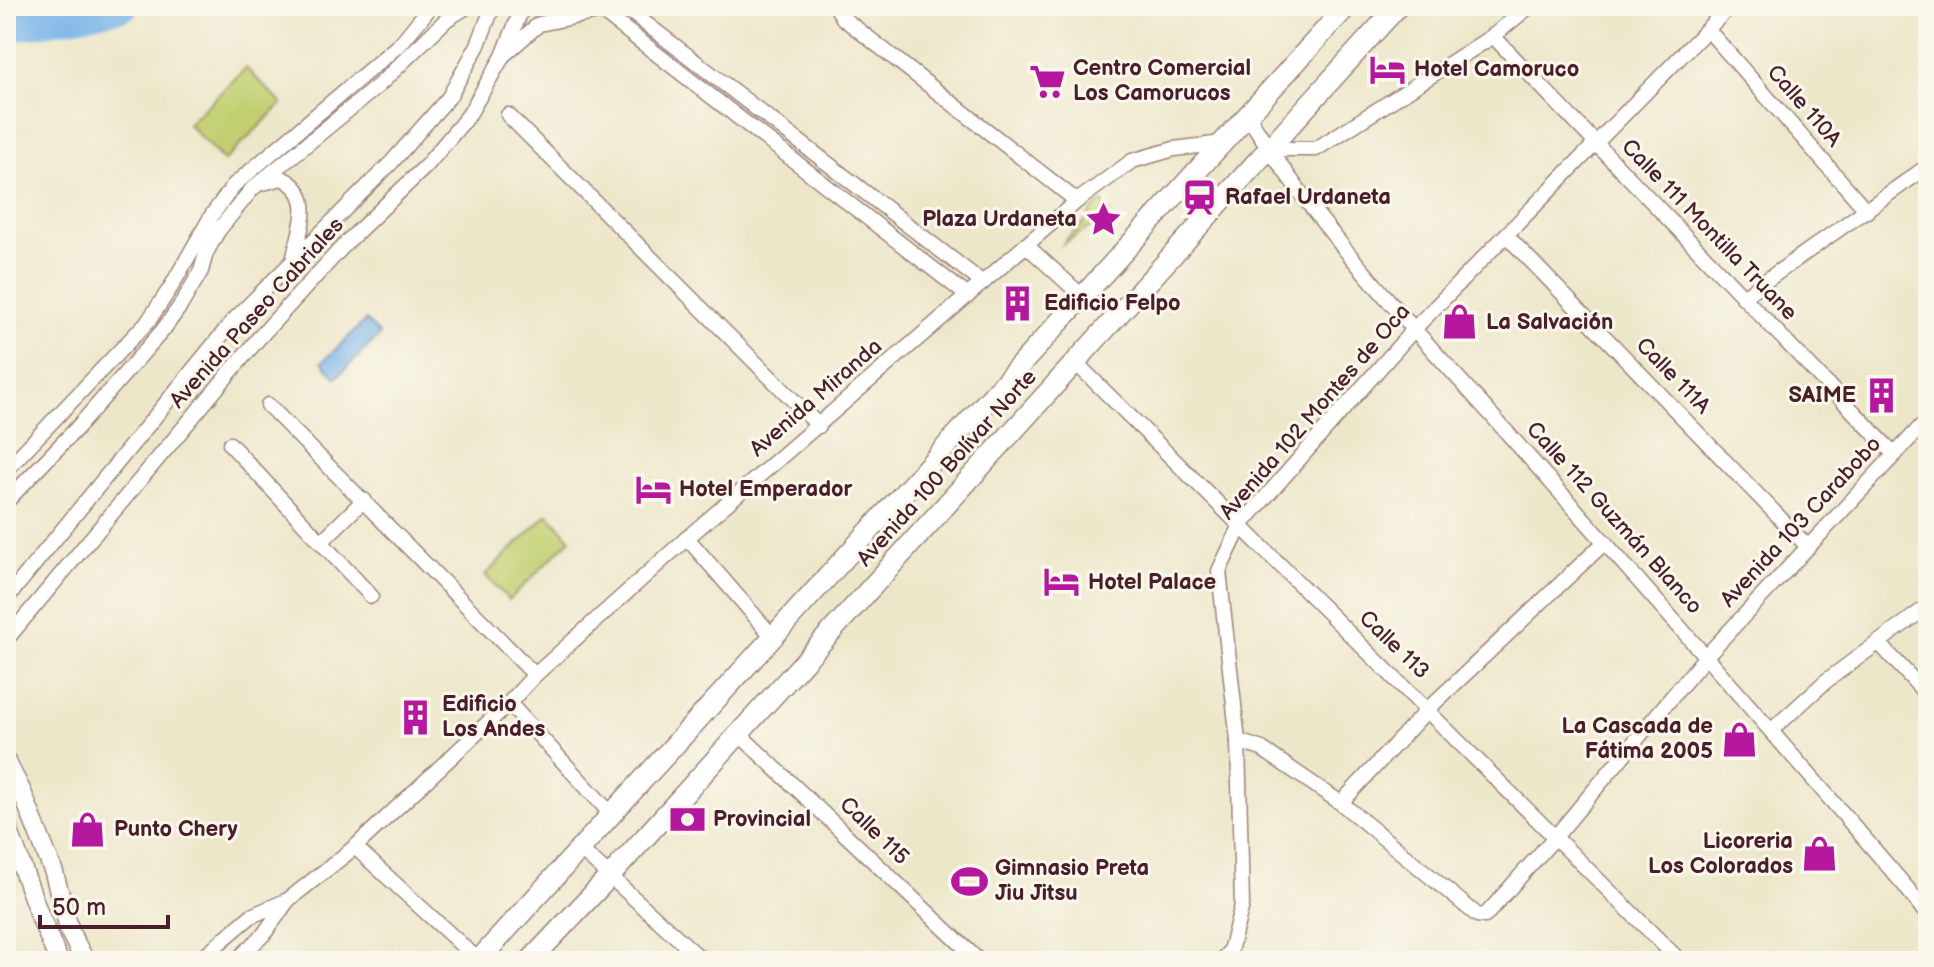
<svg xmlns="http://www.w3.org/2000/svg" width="1934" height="967" font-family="'Balsamiq Sans',sans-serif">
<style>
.green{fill:#c1cf70;stroke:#86774e;stroke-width:2}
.water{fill:#77b2e8;stroke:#60688a;stroke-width:2}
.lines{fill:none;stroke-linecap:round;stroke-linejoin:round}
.river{stroke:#77b2e8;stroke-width:30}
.minor-casing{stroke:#9c837a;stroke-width:17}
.tertiary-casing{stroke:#9c837a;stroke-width:21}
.secondary-casing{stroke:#9c837a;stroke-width:23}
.minor{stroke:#fff;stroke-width:14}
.tertiary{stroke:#fff;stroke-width:18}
.secondary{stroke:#fff;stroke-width:20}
.labels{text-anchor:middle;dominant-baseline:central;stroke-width:6;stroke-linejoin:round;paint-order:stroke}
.poi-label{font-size:22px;font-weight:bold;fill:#4a1f2b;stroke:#fbf7ec;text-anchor:start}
.street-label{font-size:22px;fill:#4a1f2b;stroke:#fbf7ec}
</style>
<rect width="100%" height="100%" fill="#fbf7ec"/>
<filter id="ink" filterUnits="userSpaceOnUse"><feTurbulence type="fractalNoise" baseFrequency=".0125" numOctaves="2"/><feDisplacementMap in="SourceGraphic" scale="16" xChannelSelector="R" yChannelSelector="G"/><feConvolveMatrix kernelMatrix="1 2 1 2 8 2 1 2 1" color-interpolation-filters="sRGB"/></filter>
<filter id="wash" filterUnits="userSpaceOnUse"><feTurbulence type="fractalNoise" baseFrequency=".006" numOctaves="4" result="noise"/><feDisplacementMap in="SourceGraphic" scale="32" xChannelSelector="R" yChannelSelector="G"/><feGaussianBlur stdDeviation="1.8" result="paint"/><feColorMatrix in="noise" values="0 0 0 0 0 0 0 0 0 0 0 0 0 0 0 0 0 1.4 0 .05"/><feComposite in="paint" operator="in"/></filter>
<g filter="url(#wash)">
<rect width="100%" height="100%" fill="#ede7ca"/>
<g class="green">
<polygon points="6,6 126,6 6,26"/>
<polygon points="246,68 282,104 224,161 188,124"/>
<path d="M1102,202L1111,214L1063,244C1067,236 1072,235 1078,229C1088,220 1090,209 1102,202Z"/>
<polygon points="548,514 571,539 509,600 485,575"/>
</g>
<polygon class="water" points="366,320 380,335 336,378 322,362"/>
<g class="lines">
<polyline class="river" points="6,28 123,6"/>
</g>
</g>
<g filter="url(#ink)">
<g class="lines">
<defs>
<g id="minor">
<polyline points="595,6 968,296"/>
<polyline points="623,6 983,283"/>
<polyline points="836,6 843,18 1077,201"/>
<polyline points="1708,30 1867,211"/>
<polyline points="1493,36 1894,454"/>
<polyline points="506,53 539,24 603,11"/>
<path d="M1247,114C1317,229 1414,328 1503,428C1638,580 1774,732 1906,887L1928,916"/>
<polyline points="508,115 819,426"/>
<polyline points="1268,149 1316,149 1493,36 1530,6"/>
<path d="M263,183L282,178C317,195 300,227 294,257"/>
<polyline points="1506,235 1808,547"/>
<polyline points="1026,245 1083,297"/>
<polyline points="1743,297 1928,166"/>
<polyline points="1075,362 1680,961"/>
<polyline points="268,405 535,675"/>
<polyline points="230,444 371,596"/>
<polyline points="6,470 149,320 171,287 212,215 234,185 401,43 431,6"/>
<polyline points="6,502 77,428 163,330 181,305 201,271 206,253 218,231 252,189 379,85 447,19 468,6"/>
<polyline points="687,538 773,637"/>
<polyline points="321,542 364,500"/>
<polyline points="6,599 233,321 391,163 449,97 478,45 493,6"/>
<polyline points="6,640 258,339 347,242 426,166 468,116 503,56 523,6"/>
<polyline points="1878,642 1928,696"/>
<polyline points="509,703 612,815"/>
<polyline points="1772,730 1826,681 1928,606"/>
<polyline points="738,733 979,961"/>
<polyline points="1238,741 1262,749 1341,803 1477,915 1485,916 1556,836 1707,655 1928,419"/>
<polyline points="1341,803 1428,709 1605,542"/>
<polyline points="355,847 478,960"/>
<polyline points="581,850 703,961"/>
<polyline points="198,961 251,916 288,900 355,847 509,703 535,675 687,538 1077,201 1132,161 1174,149 1223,143"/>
<polyline points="236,961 264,934 288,900"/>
<polyline points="1221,961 1230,951 1242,905 1238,741 1219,571 1241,525 1415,328 1730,6"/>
</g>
<g id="tertiary">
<polyline points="6,761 22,792 54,873 70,932 85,961"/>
<polyline points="6,823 39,914 59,961"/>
</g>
<g id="secondary">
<polyline points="478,961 1347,6"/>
<polyline points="530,961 610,876 1398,6"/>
</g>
</defs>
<use href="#minor" class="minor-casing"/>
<use href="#tertiary" class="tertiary-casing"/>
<use href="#secondary" class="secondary-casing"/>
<use href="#minor" class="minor"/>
<use href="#tertiary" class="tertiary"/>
<use href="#secondary" class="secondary"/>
</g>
</g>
<defs>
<symbol id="hotel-bare" viewBox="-9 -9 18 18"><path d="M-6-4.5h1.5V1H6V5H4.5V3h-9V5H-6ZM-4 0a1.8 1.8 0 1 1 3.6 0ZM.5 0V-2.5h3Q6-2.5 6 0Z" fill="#b5179e" stroke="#fbf7ec" stroke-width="2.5" paint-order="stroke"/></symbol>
<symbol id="supermarket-bare" viewBox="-9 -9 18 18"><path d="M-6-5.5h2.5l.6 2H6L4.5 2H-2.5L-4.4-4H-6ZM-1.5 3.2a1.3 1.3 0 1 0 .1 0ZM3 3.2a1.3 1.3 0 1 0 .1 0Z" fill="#b5179e" stroke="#fbf7ec" stroke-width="2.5" paint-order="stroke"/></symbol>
<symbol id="station-bare" viewBox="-9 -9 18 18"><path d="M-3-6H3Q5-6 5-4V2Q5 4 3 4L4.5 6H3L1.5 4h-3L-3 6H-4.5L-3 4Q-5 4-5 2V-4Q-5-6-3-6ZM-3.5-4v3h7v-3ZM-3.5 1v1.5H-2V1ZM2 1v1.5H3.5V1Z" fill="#b5179e" stroke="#fbf7ec" stroke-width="2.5" paint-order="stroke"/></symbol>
<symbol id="sight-bare" viewBox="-9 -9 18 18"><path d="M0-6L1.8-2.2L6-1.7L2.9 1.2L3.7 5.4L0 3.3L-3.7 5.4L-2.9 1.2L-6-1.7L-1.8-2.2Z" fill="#b5179e" stroke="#fbf7ec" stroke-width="2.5" paint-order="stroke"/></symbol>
<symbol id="building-bare" viewBox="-9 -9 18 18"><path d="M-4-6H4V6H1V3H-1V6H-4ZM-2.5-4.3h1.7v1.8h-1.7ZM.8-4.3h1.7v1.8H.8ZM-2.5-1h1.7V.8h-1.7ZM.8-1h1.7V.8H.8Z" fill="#b5179e" stroke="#fbf7ec" stroke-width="2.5" paint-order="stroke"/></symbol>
<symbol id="shop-bare" viewBox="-9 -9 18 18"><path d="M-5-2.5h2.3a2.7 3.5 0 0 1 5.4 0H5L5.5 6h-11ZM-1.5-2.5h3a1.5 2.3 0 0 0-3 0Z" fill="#b5179e" stroke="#fbf7ec" stroke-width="2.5" paint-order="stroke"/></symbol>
<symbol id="bank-bare" viewBox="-9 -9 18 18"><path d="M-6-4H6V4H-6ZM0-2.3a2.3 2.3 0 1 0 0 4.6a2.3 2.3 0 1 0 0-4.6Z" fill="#b5179e" stroke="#fbf7ec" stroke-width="2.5" paint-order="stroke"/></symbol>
<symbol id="stadium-bare" viewBox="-9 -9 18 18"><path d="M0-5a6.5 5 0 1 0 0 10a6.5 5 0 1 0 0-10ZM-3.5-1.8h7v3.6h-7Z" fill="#b5179e" stroke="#fbf7ec" stroke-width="2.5" paint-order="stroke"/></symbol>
</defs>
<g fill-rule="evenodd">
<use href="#hotel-bare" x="1362" y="44" width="51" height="51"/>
<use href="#supermarket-bare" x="1022" y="56" width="51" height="51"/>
<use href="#station-bare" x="1174" y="172" width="51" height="51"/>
<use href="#sight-bare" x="1078" y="194" width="51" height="51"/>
<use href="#building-bare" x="992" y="278" width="51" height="51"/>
<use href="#shop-bare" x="1434" y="296" width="51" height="51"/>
<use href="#building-bare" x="1856" y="370" width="51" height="51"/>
<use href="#hotel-bare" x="628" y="464" width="51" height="51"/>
<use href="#hotel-bare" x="1036" y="556" width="51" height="51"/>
<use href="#building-bare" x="390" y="692" width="51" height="51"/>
<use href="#shop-bare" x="1714" y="714" width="51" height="51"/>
<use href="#bank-bare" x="662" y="794" width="51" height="51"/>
<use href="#shop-bare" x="62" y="804" width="51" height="51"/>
<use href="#shop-bare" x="1794" y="828" width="51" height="51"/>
<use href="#stadium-bare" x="944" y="856" width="51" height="51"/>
</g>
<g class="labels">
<g class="poi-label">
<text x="1073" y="68">Centro Comercial<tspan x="1073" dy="25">Los Camorucos</tspan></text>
<text x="1414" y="69">Hotel Camoruco</text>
<text x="1225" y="197">Rafael Urdaneta</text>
<text x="1077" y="219" text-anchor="end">Plaza Urdaneta</text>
<text x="1044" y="303">Edificio Felpo</text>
<text x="1486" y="322">La Salvación</text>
<text x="1856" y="395" text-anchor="end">SAIME</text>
<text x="679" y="489">Hotel Emperador</text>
<text x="1088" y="582">Hotel Palace</text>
<text x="442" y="704">Edificio<tspan x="442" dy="25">Los Andes</tspan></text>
<text x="1713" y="726" text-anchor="end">La Cascada de<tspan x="1713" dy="25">Fátima 2005</tspan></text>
<text x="713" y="819">Provincial</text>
<text x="114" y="829">Punto Chery</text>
<text x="1793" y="841" text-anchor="end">Licoreria<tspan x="1793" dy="25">Los Colorados</tspan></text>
<text x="995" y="868">Gimnasio Preta<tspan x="995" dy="25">Jiu Jitsu</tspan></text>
</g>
<g class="street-label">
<text transform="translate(1804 106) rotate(49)">Calle 110A</text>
<text transform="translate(1709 230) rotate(46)">Calle 111 Montilla Truane</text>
<text transform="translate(257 313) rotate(-48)">Avenida Paseo Cabriales</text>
<text transform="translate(1673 376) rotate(46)">Calle 111A</text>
<text transform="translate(816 398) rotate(-41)">Avenida Miranda</text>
<text transform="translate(1315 412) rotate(-49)">Avenida 102 Montes de Oca</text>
<text transform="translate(947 468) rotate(-48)">Avenida 100 Bolívar Norte</text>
<text transform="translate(1614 518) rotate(48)">Calle 112 Guzmán Blanco</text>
<text transform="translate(1801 522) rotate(-47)">Avenida 103 Carabobo</text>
<text transform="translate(1394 645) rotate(44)">Calle 113</text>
<text transform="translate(874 831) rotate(44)">Calle 115</text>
</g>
</g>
<rect width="1934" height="967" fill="none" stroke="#fbf7ec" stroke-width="32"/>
<path d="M40 915v12h128v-12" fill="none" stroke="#4a1f2b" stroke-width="4"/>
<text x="52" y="915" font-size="24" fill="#4a1f2b" stroke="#fbf7ec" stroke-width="6" paint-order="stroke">50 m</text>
</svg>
